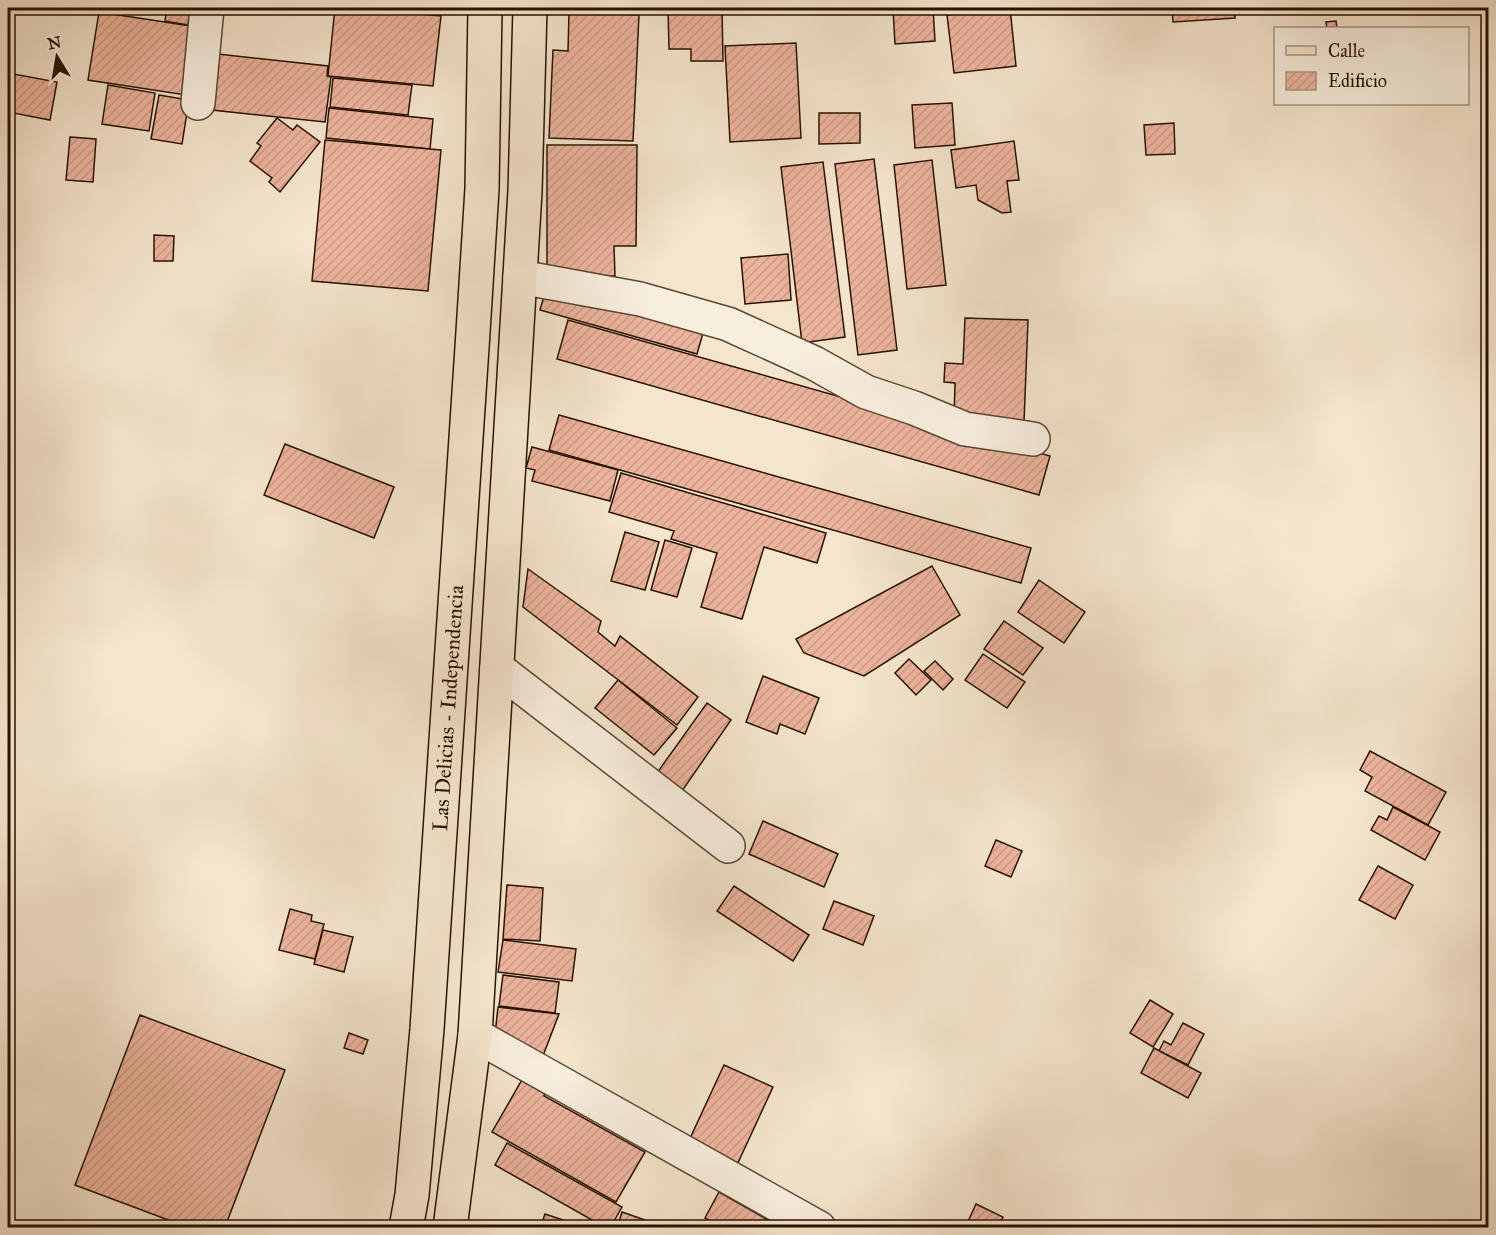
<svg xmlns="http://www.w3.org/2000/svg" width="1496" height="1235" font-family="'IM FELL Great Primer',serif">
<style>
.building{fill:url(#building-hatch);stroke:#271100;stroke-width:1.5}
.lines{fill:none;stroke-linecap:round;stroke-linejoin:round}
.minor-casing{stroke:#5a4633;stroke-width:36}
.major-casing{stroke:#271100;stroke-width:36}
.minor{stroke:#f8eede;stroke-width:33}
.major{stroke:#f5e5cd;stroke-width:33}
.labels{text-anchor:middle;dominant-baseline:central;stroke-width:4.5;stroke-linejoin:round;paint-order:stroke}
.street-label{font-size:21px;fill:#271100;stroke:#f8eede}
</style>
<defs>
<pattern id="building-hatch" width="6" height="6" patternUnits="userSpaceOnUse" patternTransform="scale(1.5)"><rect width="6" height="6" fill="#edb49d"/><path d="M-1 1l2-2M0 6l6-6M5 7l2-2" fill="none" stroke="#cb9a85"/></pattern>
</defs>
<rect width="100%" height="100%" fill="#f5e5cd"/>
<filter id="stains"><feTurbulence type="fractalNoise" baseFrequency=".00333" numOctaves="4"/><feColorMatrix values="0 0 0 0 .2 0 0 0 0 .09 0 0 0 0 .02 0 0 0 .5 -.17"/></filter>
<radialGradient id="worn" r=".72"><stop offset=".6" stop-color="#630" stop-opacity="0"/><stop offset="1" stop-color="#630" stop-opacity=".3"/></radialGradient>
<g class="building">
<polygon points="167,8 190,10 188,25 165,21"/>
<polygon points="335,8 362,8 441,16 433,86 328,76"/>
<polygon points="668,8 722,8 723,61 691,61 691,49 669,49"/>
<polygon points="893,8 933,8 935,41 895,44"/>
<polygon points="1010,8 1016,66 954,73 947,15"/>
<polygon points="1172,8 1235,8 1235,18 1173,22"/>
<polygon points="99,12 197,27 186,95 88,80"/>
<polygon points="569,12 639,15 633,141 549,138 553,50 568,51"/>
<polygon points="1336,21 1337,28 1327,28 1326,22"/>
<polygon points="796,43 801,138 730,142 725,46"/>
<polygon points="218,54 328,66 327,76 331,77 325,122 212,110"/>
<polygon points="8,73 57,82 50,120 8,112"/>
<polygon points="333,78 412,85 408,115 330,107"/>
<polygon points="108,85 155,93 149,131 102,124"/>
<polygon points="159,95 189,100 182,144 151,139"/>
<polygon points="952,103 955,145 915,148 912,105"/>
<polygon points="329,108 433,119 430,149 326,138"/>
<polygon points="819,113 860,113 860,143 819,144"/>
<polygon points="277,118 293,130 297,125 320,142 280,192 269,182 272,178 250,161 261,146 257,143"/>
<polygon points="1174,123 1175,154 1146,155 1144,125"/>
<polygon points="70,137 96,139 93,182 66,180"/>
<polygon points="325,140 441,150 428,291 312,281"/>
<polygon points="1014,141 1019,180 1007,181 1011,212 1002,213 978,200 976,185 956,188 951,150"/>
<polygon points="547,145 637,145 636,246 614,246 615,276 547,276"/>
<polygon points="874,159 897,350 858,355 835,164"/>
<polygon points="932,160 946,285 907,289 894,165"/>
<polygon points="823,162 845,337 802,343 781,167"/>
<polygon points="154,235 174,236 173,261 154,261"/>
<polygon points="788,254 791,300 745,304 741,258"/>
<polygon points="546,289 703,333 697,354 540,310"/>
<polygon points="965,318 1028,320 1024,422 954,420 955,383 944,382 945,363 963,364"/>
<polygon points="568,320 1050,456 1039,495 557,359"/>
<polygon points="559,415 1031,548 1021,583 549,450"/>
<polygon points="285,444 394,487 374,538 264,495"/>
<polygon points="532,447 618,470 610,501 532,481 535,470 526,468"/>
<polygon points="621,473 826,533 817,563 764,547 742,619 701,607 717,553 671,539 674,531 609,512"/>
<polygon points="625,532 659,542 645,590 611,581"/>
<polygon points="665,540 692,548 677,597 651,590"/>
<polygon points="932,566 960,615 864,676 804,653 796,639"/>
<polygon points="528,569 601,621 598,632 615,646 620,636 698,697 677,725 523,607"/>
<polygon points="1039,580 1085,612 1064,643 1018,612"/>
<polygon points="1004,621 1043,648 1023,675 984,649"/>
<polygon points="983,654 1025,682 1007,708 965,680"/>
<polygon points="909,659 931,680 916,695 895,673"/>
<polygon points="935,661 953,679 943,690 924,671"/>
<polygon points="763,676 819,698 805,734 780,724 777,734 746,722"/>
<polygon points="618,680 677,728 654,755 595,708"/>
<polygon points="707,703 731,720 682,791 657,773"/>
<polygon points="1370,751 1446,792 1428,825 1365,791 1372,777 1360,770"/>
<polygon points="1393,807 1440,832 1425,860 1371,830 1379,816 1387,820"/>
<polygon points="763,821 838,854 824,887 749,854"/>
<polygon points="996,840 1022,851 1011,877 985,866"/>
<polygon points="1378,866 1413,885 1395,919 1359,900"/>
<polygon points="507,885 543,888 540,941 503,939"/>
<polygon points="734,886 809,935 793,961 717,911"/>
<polygon points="834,901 874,916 863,945 823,929"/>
<polygon points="290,909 312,915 311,921 324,924 315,959 279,950"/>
<polygon points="323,930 353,937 344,972 314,964"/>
<polygon points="503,940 576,949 572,981 498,972"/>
<polygon points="503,975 559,982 555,1013 499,1006"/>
<polygon points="1150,1000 1173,1014 1153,1047 1130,1033"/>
<polygon points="498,1007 559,1014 541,1061 495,1034"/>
<polygon points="140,1015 285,1070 225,1227 227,1228 168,1228 171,1221 75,1185"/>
<polygon points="1183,1023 1204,1034 1188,1065 1159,1051 1164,1041 1171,1045"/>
<polygon points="349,1033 368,1040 363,1054 344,1048"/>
<polygon points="1154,1048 1201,1073 1188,1098 1141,1073"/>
<polygon points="724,1065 773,1087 736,1167 687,1145"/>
<polygon points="523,1078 546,1091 544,1096 645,1152 616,1202 492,1132"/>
<polygon points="507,1143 622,1207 610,1228 606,1228 495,1165"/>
<polygon points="719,1192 782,1228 721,1228 705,1218"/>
<polygon points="976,1204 1003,1217 998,1228 965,1228"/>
<polygon points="622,1212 665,1227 617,1228"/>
<polygon points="545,1214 572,1223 571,1228 540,1228"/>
</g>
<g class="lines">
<defs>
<g id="minor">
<polyline points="198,103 207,8"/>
<polyline points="520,277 640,299 728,324 814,363 866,392 914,408 965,429 1033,439"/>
<polyline points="497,668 728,846"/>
<polyline points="475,1035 819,1228"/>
</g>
<g id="major">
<path id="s1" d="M406,1228L412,1195L427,1029L473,332L482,189L485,8"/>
<polyline points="450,1228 475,1035 525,191 530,8"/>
</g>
</defs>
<use href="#minor" class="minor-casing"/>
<use href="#major" class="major-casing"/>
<use href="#minor" class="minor"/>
<use href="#major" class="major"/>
</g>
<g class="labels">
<g class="street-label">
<text stroke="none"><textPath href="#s1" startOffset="522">Las Delicias - Independencia</textPath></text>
</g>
</g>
<rect width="1496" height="1235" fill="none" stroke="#f5e5cd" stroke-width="30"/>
<rect x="9" y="9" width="1478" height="1217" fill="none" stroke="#271100" stroke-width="3"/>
<rect x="15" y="15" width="1466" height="1205" fill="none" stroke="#271100" stroke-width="1.5"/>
<rect x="1274" y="27" width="195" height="78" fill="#f8eede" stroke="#a49685" stroke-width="1.5"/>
<rect x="1286" y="46" width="30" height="9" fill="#f5e5cd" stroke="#a49685" stroke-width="1.5"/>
<text x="1328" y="57" font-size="18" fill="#271100">Calle</text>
<rect x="1286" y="72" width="30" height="18" fill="url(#building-hatch)" stroke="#a49685" stroke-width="1.5"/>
<text x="1328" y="87" font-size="18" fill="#271100">Edificio</text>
<g transform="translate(57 57) rotate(349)" stroke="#f8eede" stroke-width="4.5" paint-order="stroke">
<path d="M0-4.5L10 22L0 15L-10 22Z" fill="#271100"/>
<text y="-9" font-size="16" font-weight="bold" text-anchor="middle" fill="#271100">N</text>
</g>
<rect width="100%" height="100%" filter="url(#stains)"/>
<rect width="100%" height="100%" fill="url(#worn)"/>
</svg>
